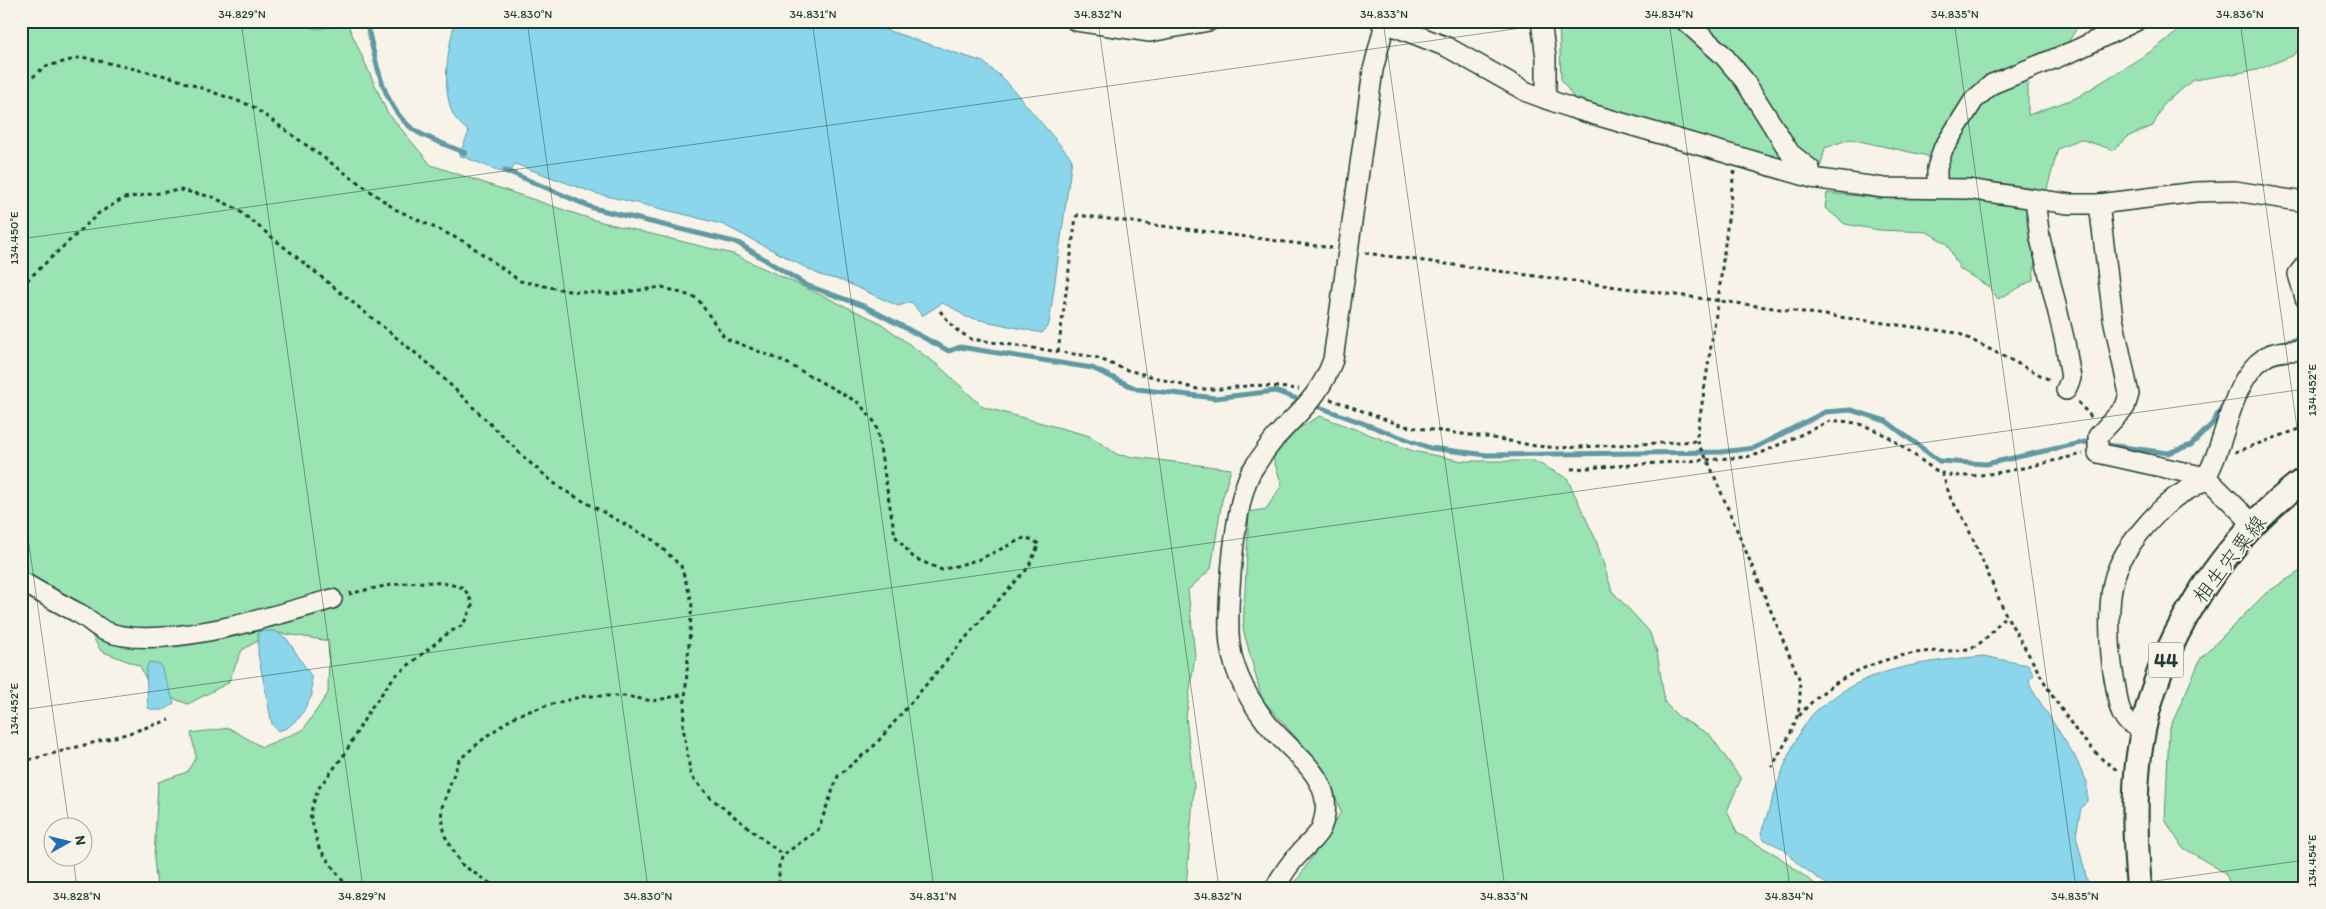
<svg xmlns="http://www.w3.org/2000/svg" width="2326" height="909" font-family="Itim,'Klee One',sans-serif">
<style>
.green{fill:#9ae3b2;stroke:#5c9073}
.water{fill:#8cd6ec;stroke:#6099a2}
.lines{fill:none;stroke-linecap:round;stroke-linejoin:round}
.stream{stroke:#6099a2;stroke-width:5}
.minor-casing{stroke:#1f3d34;stroke-width:22}
.major-casing{stroke:#1f3d34;stroke-width:28}
.path{stroke:#1f3d34;stroke-width:3;stroke-dasharray:4 4;stroke-linecap:butt}
.minor{stroke:#f7f3e8;stroke-width:19}
.major{stroke:#f7f3e8;stroke-width:24}
.ticks{fill:none;stroke:#1f3d34;stroke-width:1;stroke-opacity:0.45}
.labels{text-anchor:middle;dominant-baseline:central;stroke-width:4;stroke-linejoin:round;paint-order:stroke}
.shield{fill:#f7f3e8;stroke:#60746a;stroke-width:1}
.shield-label{font-size:20px;font-weight:bold;fill:#1f3d34}
.street-label{font-size:21px;fill:#1f3d34;stroke:#f7f3e8}
.neatline{fill:none;stroke:#1f3d34;stroke-width:2}
.ticks-label{font-size:12px;text-anchor:middle;fill:#1f3d34}
</style>
<rect width="100%" height="100%" fill="#f7f3e8"/>
<filter id="ink" filterUnits="userSpaceOnUse"><feTurbulence type="fractalNoise" baseFrequency=".02" numOctaves="2"/><feDisplacementMap in="SourceGraphic" scale="10" xChannelSelector="R" yChannelSelector="G"/><feConvolveMatrix kernelMatrix="1 2 1 2 8 2 1 2 1" color-interpolation-filters="sRGB"/></filter>
<g filter="url(#ink)">
<g class="green">
<polygon points="21,21 299,21 315,29 348,25 387,112 431,165 594,220 733,254 879,322 939,366 983,407 1090,436 1118,455 1231,469 1222,500 1211,569 1188,590 1195,656 1186,717 1194,786 1186,888 157,888 154,859 158,782 187,772 196,757 191,733 229,728 262,747 303,730 328,693 329,641 273,632 242,650 228,683 188,704 151,690 140,666 101,651 79,614 21,570"/>
<polygon points="1559,21 2111,21 2078,26 2066,46 2028,62 2028,115 2076,98 2150,52 2187,25 2243,21 2305,21 2305,45 2292,56 2257,70 2194,80 2164,103 2153,126 2129,136 2114,150 2080,139 2058,149 2047,189 2046,237 2036,251 2033,280 1998,299 1989,287 1960,269 1947,244 1927,232 1879,230 1845,224 1825,208 1827,193 1877,198 1915,192 1928,179 1928,156 1850,139 1825,148 1820,169 1773,159 1578,104 1561,79"/>
<polygon points="1320,416 1413,451 1463,461 1534,461 1567,478 1596,540 1612,591 1649,631 1657,652 1665,703 1679,717 1710,735 1741,779 1727,811 1737,833 1778,856 1820,888 1292,888 1341,812 1327,773 1262,699 1243,629 1249,512 1266,509 1282,485 1273,458 1299,428"/>
<polygon points="2305,568 2305,888 2232,888 2225,873 2182,847 2165,820 2169,730 2201,658 2266,593"/>
</g>
<g class="water">
<path d="M455,21H859L983,62L1005,80L1072,159L1049,324L1042,333L966,317L953,308L942,303L922,316L912,302L898,306L843,281L820,275L724,225L691,216L594,193L515,164L509,175L459,155L469,132C464,127 456,121 453,114C441,87 448,49 455,21Z"/>
<polygon points="258,631 275,631 287,639 311,676 312,695 300,717 287,728 278,731 272,724 258,654"/>
<path d="M1984,656L2022,664H2028L2034,675L2029,680L2031,688L2074,755L2087,782V801L2081,808L2076,835L2089,888H1832L1798,864L1782,848L1763,839L1761,833C1775,794 1786,748 1812,715C1817,709 1824,705 1830,700C1874,666 1931,661 1984,656Z"/>
<path d="M149,662L160,664L174,703C167,711 157,712 148,708L146,670Z"/>
</g>
<g class="lines">
<g class="stream">
<path d="M366,21C376,59 382,112 419,133C434,141 450,146 465,153"/>
<polyline points="505,170 593,208 738,243 806,285 864,306 949,351 960,347 1092,368 1137,389 1215,398 1275,391 1303,401"/>
<polyline points="2260,351 2266,346 2305,338"/>
<polyline points="1311,404 1430,448 1487,455 1721,452 1754,448 1825,412 1851,410 1886,421 1939,461 1986,464 2085,442 2168,453 2191,445 2212,424 2226,400"/>
</g>
<defs>
<g id="minor">
<polyline points="1076,21 1150,32 1209,21"/>
<polyline points="1380,21 1447,47 1527,92 1571,108 1812,178 1884,188 1967,189 2069,204 2099,204 2196,192 2235,191 2305,202"/>
<polyline points="1541,21 1546,58 1546,99"/>
<polyline points="1685,21 1723,55 1744,80 1790,153 1810,169 1812,178"/>
<polyline points="1937,187 1937,168 1943,149 1974,100 1992,84 2076,50 2136,21"/>
<polyline points="2035,200 2040,238 2065,342 2071,378 2066,390"/>
<polyline points="2099,204 2113,318 2129,394 2125,407 2098,436 2098,453 2206,477 2253,524"/>
<polyline points="2305,265 2298,274 2305,298"/>
<path d="M21,584H26C44,595 61,604 80,614C88,618 96,627 105,631C156,653 278,615 332,599"/>
<path d="M2144,729C2117,722 2120,708 2115,683C2109,654 2106,597 2117,570C2126,546 2152,516 2173,499C2182,491 2201,486 2207,475C2227,441 2230,381 2264,358C2275,350 2292,351 2305,350"/>
<path d="M1275,888C1282,875 1289,864 1299,854C1305,846 1317,838 1321,828C1341,780 1291,754 1266,722C1246,696 1230,666 1229,633C1228,595 1234,504 1251,472C1258,461 1267,448 1275,438C1300,410 1319,398 1333,360L1373,70L1385,23"/>
</g>
<path id="major" d="M2139,888C2135,841 2133,794 2140,748C2155,644 2222,541 2305,479"/>
</defs>
<use href="#minor" class="minor-casing"/>
<use href="#major" class="major-casing"/>
<g class="path">
<polyline points="21,88 44,67 82,57 170,77 252,106 395,209 467,243 520,281 569,291 611,294 662,287 697,298 725,338 783,361 859,403 876,424 895,536 914,558 942,570 980,559 1026,537 1039,544 1028,568 985,615 875,745 838,776 818,830 783,855 779,866 779,888"/>
<path d="M1734,171L1718,301L1697,436L1699,446L1708,461L1799,678C1804,719 1790,733 1772,767"/>
<polyline points="1365,253 1958,333 2052,381"/>
<polyline points="21,275 24,282"/>
<polyline points="21,286 99,213 124,198 180,190 213,197 237,209 429,364 528,461 560,488 653,540 681,566 692,602 683,727 691,776 712,799 783,855"/>
<polyline points="940,311 955,329 971,339 1095,357 1124,369 1197,389 1219,389 1256,385 1299,389"/>
<polyline points="1058,352 1076,217 1078,215 1332,248"/>
<polyline points="1330,399 1403,426 1493,438 1536,446 1560,448 1698,441"/>
<polyline points="2078,402 2092,418"/>
<polyline points="2235,452 2305,427"/>
<path d="M1571,469L1746,457L1759,454L1830,421C1863,419 1887,435 1913,454C1922,461 1932,469 1942,473C1974,484 2048,461 2083,454"/>
<polyline points="1942,473 1951,499 1965,521 2006,615 2053,697 2079,735 2103,760 2117,770"/>
<path d="M1799,716C1829,679 1876,658 1923,652C1938,650 1959,653 1973,647C1987,641 1996,626 2006,615"/>
<polyline points="21,762 126,734 169,720"/>
<path d="M348,888L319,848L310,814L318,789L344,755L369,711L394,677L448,633L463,625L473,604L464,588C428,576 385,585 349,594"/>
<polyline points="497,888 461,864 445,836 441,810 459,760 488,735 517,715 552,704 584,696 625,696 653,701 685,694"/>
<polyline points="664,888 690,883 694,888"/>
</g>
<use href="#minor" class="minor"/>
<use href="#major" class="major"/>
</g>
</g>
<path class="ticks" d="M241,21L363,888M527,21L648,888M812,21L934,888M1098,21L1219,888M1383,21L1505,888M1669,21L1790,888M1954,21L2076,888M2240,21L2305,485M21,239L1571,21M21,488L69,826M21,710L2305,389M73,856L77,888M2105,888L2305,860"/>
<g class="labels">
<rect class="shield" x="2148.5" y="642.5" width="35" height="35" rx="4"/>
<g class="shield-label">
<text x="2166" y="660">44</text>
</g>
<g class="street-label">
<text transform="translate(2229 559) rotate(-52)">相生宍粟線</text>
</g>
</g>
<rect width="2326" height="909" fill="none" stroke="#f7f3e8" stroke-width="55"/>
<g transform="translate(68 842) rotate(82)"><circle r="24" fill="#f7f3e8" stroke="#a1aaa0"/>
<path d="M0-4L9 19L0 12L-9 19Z" fill="#1f6fb2"/>
<text y="-8" font-size="14" font-weight="bold" text-anchor="middle" fill="#1f3d34">N</text>
</g>
<rect x="28" y="28" width="2270" height="854" class="neatline"/>
<g class="ticks-label">
<text x="242" y="18">34.829°N</text>
<text x="528" y="18">34.830°N</text>
<text x="813" y="18">34.831°N</text>
<text x="1098" y="18">34.832°N</text>
<text x="1384" y="18">34.833°N</text>
<text x="1669" y="18">34.834°N</text>
<text x="1955" y="18">34.835°N</text>
<text x="2240" y="18">34.836°N</text>
<text transform="translate(14 238) rotate(-90)" y="4">134.450°E</text>
<text transform="translate(2312 390) rotate(-90)" y="4">134.452°E</text>
<text transform="translate(14 709) rotate(-90)" y="4">134.452°E</text>
<text transform="translate(2312 861) rotate(-90)" y="4">134.454°E</text>
<text x="77" y="900">34.828°N</text>
<text x="362" y="900">34.829°N</text>
<text x="648" y="900">34.830°N</text>
<text x="933" y="900">34.831°N</text>
<text x="1218" y="900">34.832°N</text>
<text x="1504" y="900">34.833°N</text>
<text x="1789" y="900">34.834°N</text>
<text x="2075" y="900">34.835°N</text>
</g>
</svg>
